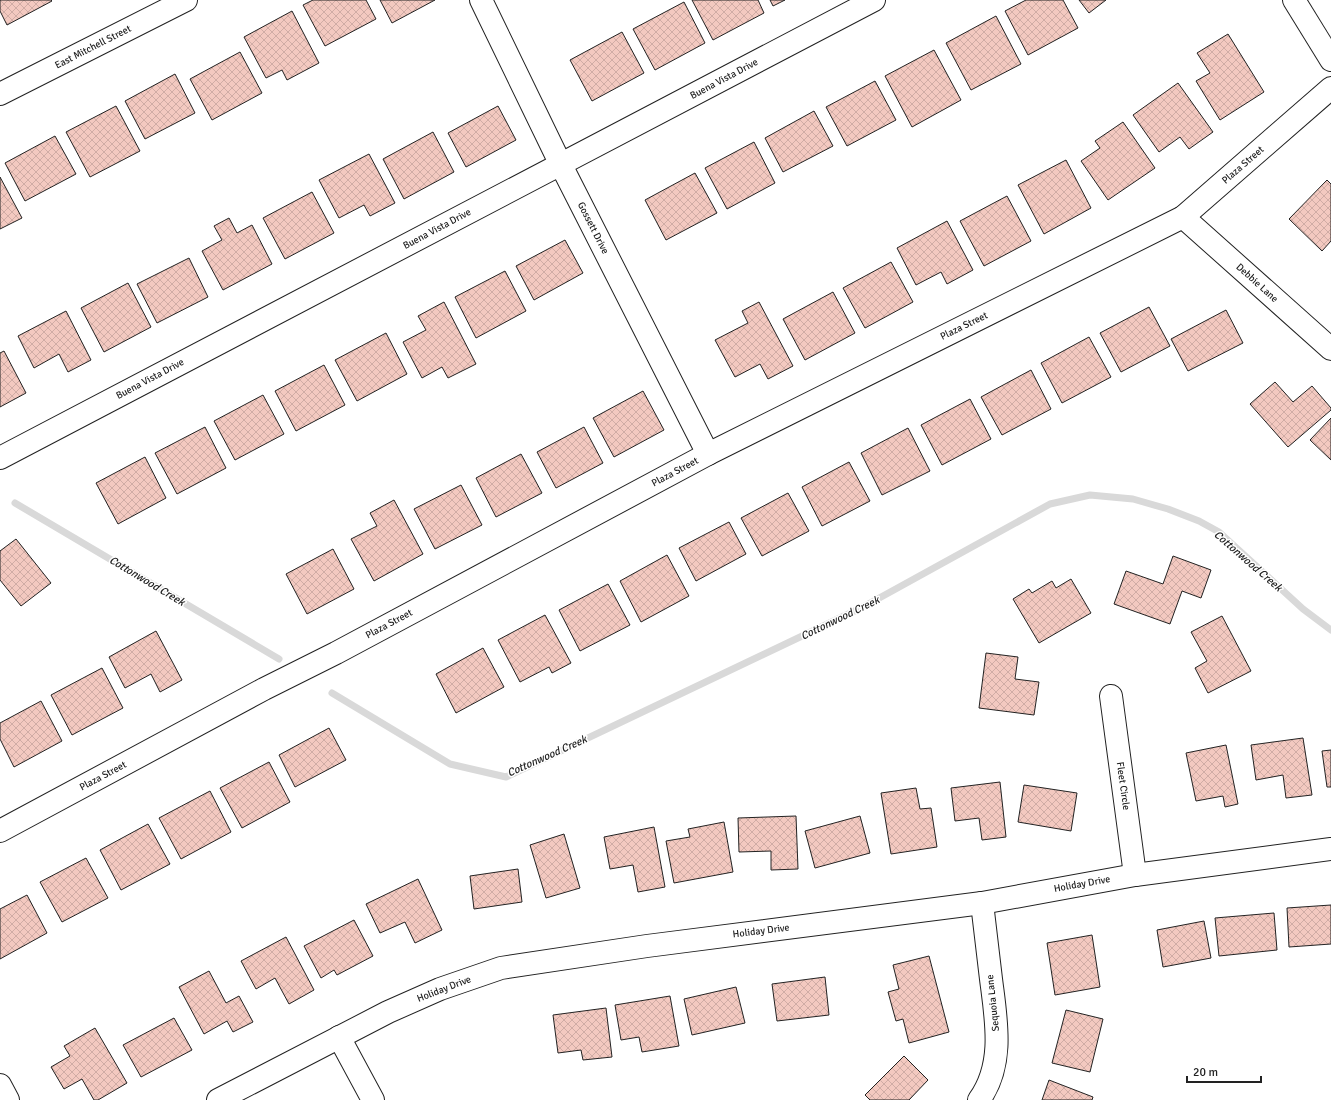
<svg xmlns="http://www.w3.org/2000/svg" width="1331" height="1100" font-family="Signika,sans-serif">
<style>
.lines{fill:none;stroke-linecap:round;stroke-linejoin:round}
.stream{stroke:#d9d9d9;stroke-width:7}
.building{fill:url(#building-cross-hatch);stroke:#222}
.minor-casing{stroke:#222;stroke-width:24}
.secondary-casing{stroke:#222;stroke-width:24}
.minor{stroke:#fff;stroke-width:22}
.secondary{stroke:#fff;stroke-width:22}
.labels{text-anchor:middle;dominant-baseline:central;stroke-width:3;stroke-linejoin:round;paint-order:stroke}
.street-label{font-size:10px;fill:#222;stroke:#fff}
.water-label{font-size:11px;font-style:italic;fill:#222;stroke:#fff}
</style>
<defs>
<pattern id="building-cross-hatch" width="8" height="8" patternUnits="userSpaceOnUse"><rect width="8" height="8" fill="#f3c9c0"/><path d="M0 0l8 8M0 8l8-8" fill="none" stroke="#d0aca5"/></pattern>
</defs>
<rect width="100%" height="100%" fill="#fff"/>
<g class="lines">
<g class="stream">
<polyline points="15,503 279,659"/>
<polyline points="332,693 450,764 506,777 863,607 1050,504 1090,495 1133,499 1168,509 1199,521 1219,532 1303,609 1331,630"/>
</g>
</g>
<g class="building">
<polygon points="0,0 51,0 52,1 7,25 0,11"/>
<polygon points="313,0 366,0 376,19 325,46 303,5"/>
<polygon points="380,0 435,0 392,23"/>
<polygon points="692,0 758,0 764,13 713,40"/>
<polygon points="770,0 785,0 773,6"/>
<polygon points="1026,0 1063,0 1078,28 1028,55 1005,11"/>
<polygon points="1079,0 1106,0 1089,13"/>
<polygon points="684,2 705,43 655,70 633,29"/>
<polygon points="292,11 319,63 287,80 282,70 266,78 244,37"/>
<polygon points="996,16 1021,64 971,90 946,43"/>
<polygon points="622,32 644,73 592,101 570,60"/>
<polygon points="1228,34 1264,92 1220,120 1196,81 1210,73 1197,53"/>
<polygon points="934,50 961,100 912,127 885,76"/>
<polygon points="240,52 262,93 212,120 190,79"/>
<polygon points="175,74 195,113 145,139 125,101"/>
<polygon points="875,81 896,120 847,146 826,107"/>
<polygon points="1178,83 1213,132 1189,149 1180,137 1159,152 1133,115"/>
<polygon points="116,106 140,151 90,177 66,132"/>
<polygon points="498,106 516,140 466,167 448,133"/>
<polygon points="814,111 833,146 783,172 765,138"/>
<polygon points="1123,122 1155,168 1108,200 1081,161 1100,148 1095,141"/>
<polygon points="433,132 454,172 404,199 383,159"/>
<polygon points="55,136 76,174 25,201 5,163"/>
<polygon points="754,142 775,183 727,209 705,168"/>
<polygon points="369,154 395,203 370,216 364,205 339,218 319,180"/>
<polygon points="1066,160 1091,208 1044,234 1018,185"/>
<polygon points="695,173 717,213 666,240 645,200"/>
<polygon points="0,177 22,218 0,229"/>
<polygon points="1327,180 1331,184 1331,241 1322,251 1289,219"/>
<polygon points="312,192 334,233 285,259 263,218"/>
<polygon points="1007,196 1031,241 984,266 960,221"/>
<polygon points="229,218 237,233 252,225 272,264 223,290 202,251 222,240 214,226"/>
<polygon points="947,221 973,270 947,284 941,272 916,285 897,248"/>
<polygon points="565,240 583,273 534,300 516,266"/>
<polygon points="189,258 208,297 157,323 137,284"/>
<polygon points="891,262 913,302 865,328 843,288"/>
<polygon points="505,271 526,311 476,338 455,297"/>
<polygon points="128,283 151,327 104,352 81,308"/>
<polygon points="833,292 855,333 805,360 783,319"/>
<polygon points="444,302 476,364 448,378 442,367 422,378 403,342 426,330 418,316"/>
<polygon points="759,302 793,366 768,379 760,364 735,377 715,340 748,323 742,311"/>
<polygon points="1149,307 1170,346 1121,372 1100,333"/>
<polygon points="1226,310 1243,343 1188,371 1171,339"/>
<polygon points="66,311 91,360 68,372 59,354 34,368 18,336"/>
<polygon points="386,333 407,374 357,401 335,360"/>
<polygon points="1089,337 1111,377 1062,403 1041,363"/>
<polygon points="4,351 26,393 0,407 0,353"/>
<polygon points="324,365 345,405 296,431 275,391"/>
<polygon points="1031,370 1051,409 1002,435 981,397"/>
<polygon points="1275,382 1293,402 1312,386 1331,408 1331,410 1288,447 1250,404"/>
<polygon points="643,391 664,430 614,457 593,418"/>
<polygon points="263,395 284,434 235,460 214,421"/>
<polygon points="970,399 991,439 942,465 921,425"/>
<polygon points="1331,418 1331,460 1310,440"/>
<polygon points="205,427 226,468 177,494 155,453"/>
<polygon points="584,427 603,463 556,488 537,452"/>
<polygon points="908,428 930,471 882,495 861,453"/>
<polygon points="521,454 542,493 496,517 476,478"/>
<polygon points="145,457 166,498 118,524 96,483"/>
<polygon points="849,462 870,501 822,526 802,487"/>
<polygon points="461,485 482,525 435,549 414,509"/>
<polygon points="788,493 809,531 762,556 741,518"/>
<polygon points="394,500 423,554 374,581 351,539 377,526 370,513"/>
<polygon points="729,522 746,554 696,581 679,548"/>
<polygon points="16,539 51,583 21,606 0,580 0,551"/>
<polygon points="333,549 354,589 307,614 286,574"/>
<polygon points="667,555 689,596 641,622 620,581"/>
<polygon points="1173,556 1211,570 1201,598 1182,591 1170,624 1114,604 1126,571 1163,584"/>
<polygon points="1071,579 1091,613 1039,643 1013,599 1029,589 1032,593 1052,581 1056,588"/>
<polygon points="608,584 630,625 580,651 559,610"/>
<polygon points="545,615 571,663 552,673 549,667 520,682 498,640"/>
<polygon points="1222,616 1251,671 1208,693 1195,668 1207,661 1191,632"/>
<polygon points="156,631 182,680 160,692 151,674 125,688 109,657"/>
<polygon points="483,648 504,687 456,713 436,674"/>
<polygon points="986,653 1018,657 1015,679 1039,682 1034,715 979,708"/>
<polygon points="102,668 123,708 72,735 51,695"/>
<polygon points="41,701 62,741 14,767 0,739 0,723"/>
<polygon points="329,728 346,760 295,787 279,755"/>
<polygon points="1303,738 1312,795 1286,798 1283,775 1256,780 1251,745"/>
<polygon points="1226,745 1238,804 1225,807 1223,796 1196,801 1186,753"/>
<polygon points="1331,750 1331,787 1327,787 1322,751"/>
<polygon points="269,762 290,802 242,828 220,788"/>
<polygon points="1000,782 1006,837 982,840 979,818 955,821 951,788"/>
<polygon points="1024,785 1077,793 1071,831 1018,822"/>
<polygon points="916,788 920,809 931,808 937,847 891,854 881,793"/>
<polygon points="210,791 231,832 181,859 159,818"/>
<polygon points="796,816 798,869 771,870 771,851 739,852 738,818"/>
<polygon points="860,816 870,853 815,868 805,831"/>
<polygon points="724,822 733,872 674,883 666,841 690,837 688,829"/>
<polygon points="148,824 170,864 121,890 100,850"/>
<polygon points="654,827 665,887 638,892 633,865 610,869 604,837"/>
<polygon points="564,834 580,888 546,898 530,845"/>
<polygon points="86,858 108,898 62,922 40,882"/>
<polygon points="518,869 522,902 474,909 470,876"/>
<polygon points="418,879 442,930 415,943 405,922 380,933 366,904"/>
<polygon points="27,895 47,933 0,959 0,909"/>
<polygon points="1331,905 1331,944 1289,947 1287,908"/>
<polygon points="1274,913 1277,950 1219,956 1215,918"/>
<polygon points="354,920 373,956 337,975 334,970 321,978 304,946"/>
<polygon points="1204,921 1211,958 1163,967 1157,930"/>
<polygon points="1092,935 1100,987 1055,995 1047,943"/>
<polygon points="286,937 314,990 289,1004 275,978 256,989 241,961"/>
<polygon points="929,956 949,1032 909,1043 903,1019 896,1021 888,992 899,989 893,965"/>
<polygon points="209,971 226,1003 239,996 253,1022 233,1032 227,1021 204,1034 179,987"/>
<polygon points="825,977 829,1015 777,1021 772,984"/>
<polygon points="736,987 745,1023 692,1035 684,999"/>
<polygon points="670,996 679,1046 642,1052 639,1037 621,1040 615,1005"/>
<polygon points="606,1008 612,1057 583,1060 581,1050 558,1053 553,1015"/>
<polygon points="1066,1010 1103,1019 1090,1072 1052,1063"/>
<polygon points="174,1018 192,1050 141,1077 123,1045"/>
<polygon points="95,1028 127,1083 98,1100 94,1100 82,1079 64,1089 51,1067 70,1056 64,1046"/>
<polygon points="904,1056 928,1080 909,1100 870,1100 865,1095"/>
<polygon points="1049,1080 1093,1097 1092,1100 1042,1100"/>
</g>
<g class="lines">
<defs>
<g id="minor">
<polyline points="481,0 561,165 708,454"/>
<polyline points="0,94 186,0"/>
<polyline points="1183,217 1331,349"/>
<polyline points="0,458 874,0"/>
<polyline points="1111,696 1135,875"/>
<polyline points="0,831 264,689 336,653 708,454 1183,217 1331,88"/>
<polyline points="339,1037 373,1100"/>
<polyline points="0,1085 8,1100"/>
<polyline points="218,1100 388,1012 440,989 501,968 647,946 982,903 1135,875 1331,849"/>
<path d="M979,1100C1005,1064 996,1019 991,979C988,953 985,928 982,903"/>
</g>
<polyline id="secondary" points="1294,0 1331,60"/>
</defs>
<use href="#minor" class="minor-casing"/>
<use href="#secondary" class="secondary-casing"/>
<use href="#minor" class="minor"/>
<use href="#secondary" class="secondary"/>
</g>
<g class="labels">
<g class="street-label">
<text transform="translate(93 47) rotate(-27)">East Mitchell Street</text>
<text transform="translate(724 79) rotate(-28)">Buena Vista Drive</text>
<text transform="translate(1243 165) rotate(-41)">Plaza Street</text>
<text transform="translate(593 228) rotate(63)">Gossett Drive</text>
<text transform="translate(437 229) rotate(-28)">Buena Vista Drive</text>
<text transform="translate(1257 283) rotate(42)">Debbie Lane</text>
<text transform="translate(964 326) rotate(-26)">Plaza Street</text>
<text transform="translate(150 379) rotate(-28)">Buena Vista Drive</text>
<text transform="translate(675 472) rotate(-28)">Plaza Street</text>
<text transform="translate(389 624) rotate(-28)">Plaza Street</text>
<text transform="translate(103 776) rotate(-28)">Plaza Street</text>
<text transform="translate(1123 786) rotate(82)">Fleet Circle</text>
<text transform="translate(1082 884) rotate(-10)">Holiday Drive</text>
<text transform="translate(761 931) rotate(-7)">Holiday Drive</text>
<text transform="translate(444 989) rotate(-21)">Holiday Drive</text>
<text transform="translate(993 1003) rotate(-96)">Sequoia Lane</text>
</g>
<g class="water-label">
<text transform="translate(1248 561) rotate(41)">Cottonwood Creek</text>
<text transform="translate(147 581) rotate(31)">Cottonwood Creek</text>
<text transform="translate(840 618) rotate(-26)">Cottonwood Creek</text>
<text transform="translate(547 756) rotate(-24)">Cottonwood Creek</text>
</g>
</g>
<path d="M1187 1076v6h74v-6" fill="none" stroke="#222222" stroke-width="2"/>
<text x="1193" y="1076" font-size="12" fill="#222222" stroke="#ffffff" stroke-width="3" paint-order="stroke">20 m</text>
</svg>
